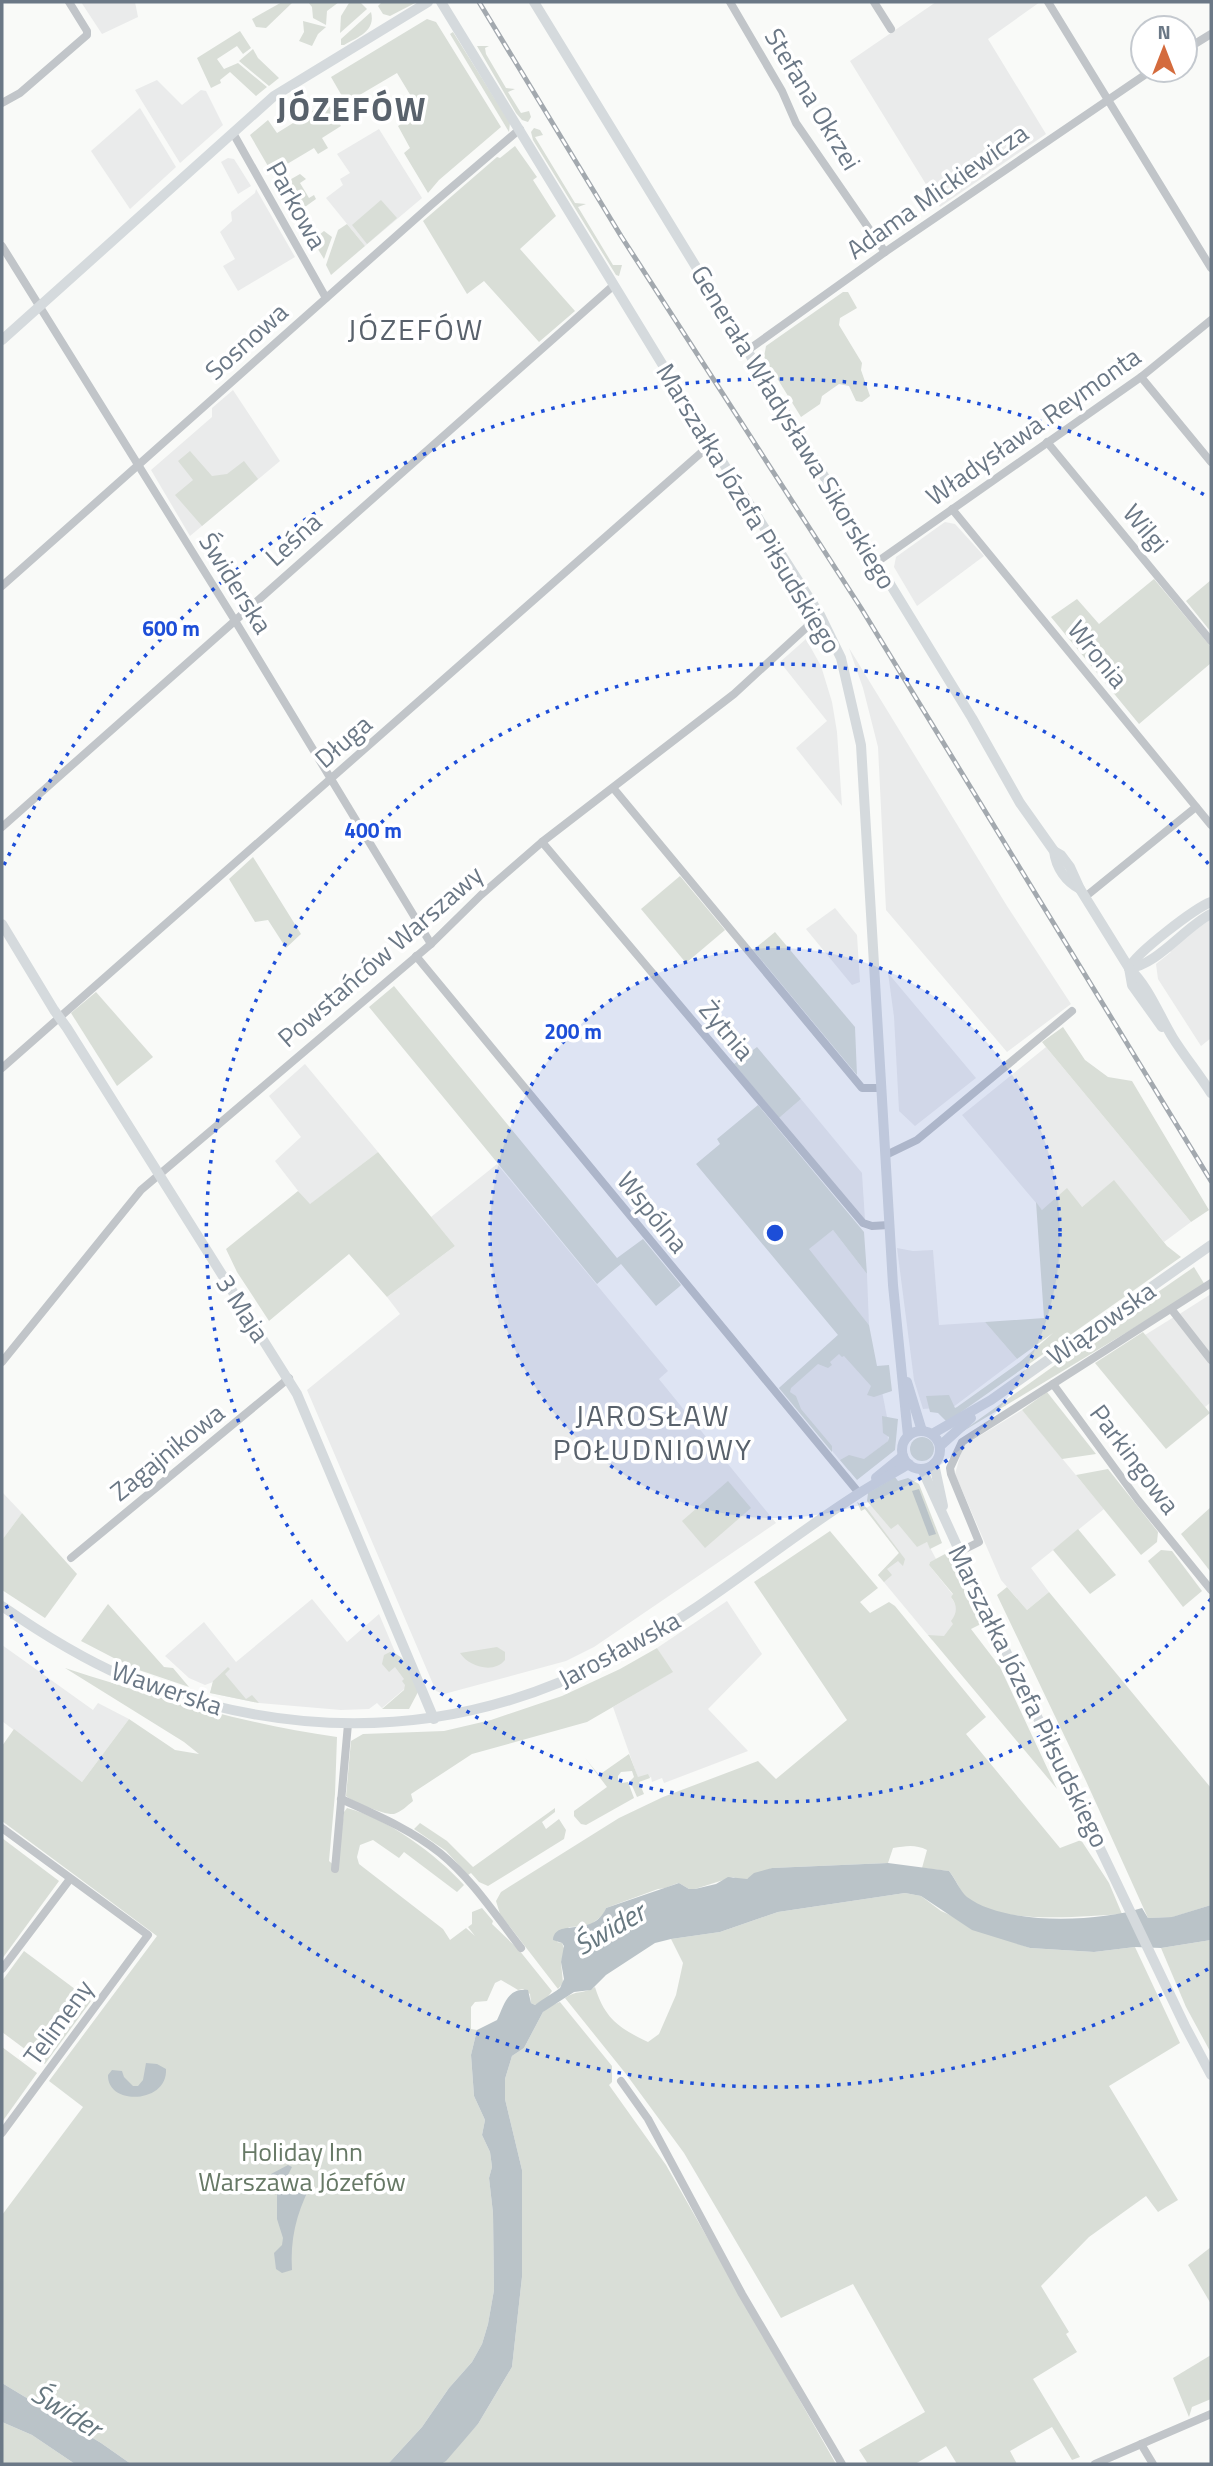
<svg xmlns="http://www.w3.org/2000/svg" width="1213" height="2466" font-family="'Titillium Web',sans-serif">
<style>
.built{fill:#eaebeb}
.green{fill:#d9ded7}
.water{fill:#bac3c8}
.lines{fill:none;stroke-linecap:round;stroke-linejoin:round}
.street{stroke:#c1c5c9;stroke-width:8}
.secondary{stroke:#d5dadd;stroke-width:10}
.rail-casing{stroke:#a3a9af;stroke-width:5}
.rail{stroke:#fff;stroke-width:2.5;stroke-dasharray:8;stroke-linecap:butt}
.ring{fill:none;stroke:#1d4ed8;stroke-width:3.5;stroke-dasharray:3.5 7}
.labels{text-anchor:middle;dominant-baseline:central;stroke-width:7;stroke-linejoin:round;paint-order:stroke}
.street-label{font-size:26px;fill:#6b7886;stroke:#fff}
.park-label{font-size:26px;fill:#677966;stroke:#fff}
.water-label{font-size:28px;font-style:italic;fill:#677880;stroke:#fff}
.quarter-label{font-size:30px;letter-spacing:2px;fill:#59626c;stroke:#fff}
.district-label{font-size:33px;font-weight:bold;letter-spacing:2px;fill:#59626c;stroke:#fff}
.centre{fill:#1d4ed8;stroke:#fff;stroke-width:3.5}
.ring-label{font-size:21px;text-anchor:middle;font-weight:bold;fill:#1d4ed8;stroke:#fff;stroke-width:7;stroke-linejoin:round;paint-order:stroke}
</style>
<rect width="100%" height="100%" fill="#f9faf8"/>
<g class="built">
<polygon points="81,2 135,2 138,17 102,34"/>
<polygon points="936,2 1040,2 988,39 1046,134 940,207 850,61"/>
<polygon points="157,80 182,105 201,90 206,91 223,125 180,163 135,90"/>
<polygon points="140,108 176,167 130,209 91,151"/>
<polygon points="379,129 422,198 365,246 326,198 343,185 340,179 350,173 337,154"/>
<polygon points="228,158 234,159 251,186 238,194 221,162"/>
<polygon points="256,189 295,257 238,291 223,266 235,259 220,232 232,221 231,212 255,193"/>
<polygon points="233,390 280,461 190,536 151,470 212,417 212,408"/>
<polygon points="945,522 955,524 984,556 917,606 894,567 896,557"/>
<polygon points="806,639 821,666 832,702 837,732 842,806 796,748 827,721 780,662"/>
<polygon points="849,648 1007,906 1071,1004 1007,1052 886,910 878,747 863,688"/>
<polygon points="835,908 857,935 860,982 852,985 806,929"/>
<polygon points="1211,919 1211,1038 1201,1046 1158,979 1156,964 1171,952 1168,950"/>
<polygon points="888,973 976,1078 915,1126 899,1111 894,1017"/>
<polygon points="1046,1047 1191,1222 1164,1242 1114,1181 1082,1207 1042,1210 962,1115"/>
<polygon points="305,1064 378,1152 309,1205 275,1161 301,1137 269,1096"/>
<polygon points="801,1099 862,1173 865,1220 779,1118"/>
<polygon points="497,1164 668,1371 659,1379 776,1523 594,1647 566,1661 444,1694 436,1691 307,1390 400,1314 387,1297 455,1246 431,1217"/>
<polygon points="833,1230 867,1274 869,1325 808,1249"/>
<polygon points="897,1248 913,1251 933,1250 939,1325 985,1322 1017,1359 944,1414 936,1408 923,1409 914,1380"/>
<polygon points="1211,1294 1211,1355 1178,1315"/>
<polygon points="1174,1317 1211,1365 1211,1402 1205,1407 1145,1335"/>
<polygon points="838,1335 881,1386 887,1417 888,1441 849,1471 779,1388"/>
<polygon points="1022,1410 1104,1509 1031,1568 1049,1592 1027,1610 1001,1580 955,1474 963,1446"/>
<polygon points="897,1487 898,1523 917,1546 927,1542 936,1559 930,1562 929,1565 953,1595 951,1597 962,1616 942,1641 932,1640 878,1575 899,1553 865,1509"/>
<polygon points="2,1492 22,1513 2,1540"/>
<polygon points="312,1599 347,1642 379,1614 409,1685 382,1708 377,1703 369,1709 341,1710 259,1703 210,1693 213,1682 205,1685 189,1678 165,1656 204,1622 236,1662"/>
<polygon points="727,1601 762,1654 708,1709 748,1751 664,1783 662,1778 652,1782 651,1777 642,1780 638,1778 613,1707 672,1672 657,1648"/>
<polygon points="2,1645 93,1710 98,1703 129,1719 82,1782 2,1721"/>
</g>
<g class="green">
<polygon points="282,2 293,2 266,28 256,27 252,19"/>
<polygon points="308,2 339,2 327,11 326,25 313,18 312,7"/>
<polygon points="382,2 417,2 390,16 383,14 378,6"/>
<polygon points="349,3 361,3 367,9 340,33 341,16"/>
<path d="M371,12C376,31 358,37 344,45H341V39Z"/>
<polygon points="427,19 436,22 501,127 439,180 428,193 404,153 410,148 398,126 420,111 397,73 346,103 331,77"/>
<polygon points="303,21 326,27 318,34 312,46 299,41 304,32"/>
<polygon points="240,31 251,48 243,54 237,46 217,59 224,69 238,63 267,87 256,96 230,72 220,80 221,83 211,88 197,58"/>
<polygon points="453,32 510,123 509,132 450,34"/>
<polygon points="477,46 489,46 485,48 486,54 506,88 515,89 508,92 521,113 529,111 531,117 528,122 522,120 516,113"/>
<polygon points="253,49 258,58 279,78 269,86 239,61"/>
<polygon points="327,102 341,126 322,138 328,148 318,154 314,148 272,173 250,135 268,120 277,133"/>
<polygon points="534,128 540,130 543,135 535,137 575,203 586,204 578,207 613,265 622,265 619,276 616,275 533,140 531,132"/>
<polygon points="515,146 537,177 533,180 556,216 520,249 575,311 539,342 484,281 467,294 423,221 497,157 500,158"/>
<polygon points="300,174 306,179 300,183 309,198 314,195 316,199 295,214 279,186"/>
<polygon points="381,200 397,218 367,244 352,225"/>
<polygon points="304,217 319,235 324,231 332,237 324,259 300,220"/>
<polygon points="347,224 365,246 331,275 326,265 338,230"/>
<polygon points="843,292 848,292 857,308 840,318 839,325 862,363 861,370 870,396 862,402 856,401 849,386 839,384 822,396 820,404 801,417 764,357 766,346"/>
<polygon points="190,451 212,476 227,474 244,461 258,479 202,526 175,495 193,480 178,461"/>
<polygon points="1154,579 1211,647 1211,663 1139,724 1051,617 1077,599 1099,624"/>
<polygon points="1211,580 1211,632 1186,601"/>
<polygon points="253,857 301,934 286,948 268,920 255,922 229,879"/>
<polygon points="680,876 725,930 686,963 641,909"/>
<polygon points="775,932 855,1027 857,1075 753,950"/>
<polygon points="394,986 617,1258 643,1239 681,1285 679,1287 656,1306 621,1264 597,1284 369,1007"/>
<polygon points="96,992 153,1057 117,1086 71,1013"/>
<polygon points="1063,1027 1085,1060 1108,1077 1132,1081 1209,1210 1191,1222 1046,1047 1042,1042"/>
<polygon points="757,1047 801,1099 779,1118 734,1064"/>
<polygon points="758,1105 864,1232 867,1274 833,1230 809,1249 869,1325 877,1366 889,1365 892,1391 874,1397 867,1395 871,1386 844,1356 842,1357 839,1354 830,1362 832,1365 828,1368 818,1364 791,1388 790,1392 796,1396 801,1409 832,1446 832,1452 779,1388 838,1335 696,1164 720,1144 717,1139"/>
<polygon points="378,1152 455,1246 387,1297 349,1254 269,1321 237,1272 226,1249 298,1191 310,1204"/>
<polygon points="1114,1180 1167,1246 1181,1257 947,1422 938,1413 930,1412 926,1396 949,1395 955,1408 957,1407 1020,1362 1053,1333 1017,1359 985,1322 1044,1318 1036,1202 1042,1210 1067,1188 1082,1207"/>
<polygon points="1194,1267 1205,1285 957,1435 1142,1303"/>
<polygon points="1143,1332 1210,1413 1166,1449 1095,1363"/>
<polygon points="1047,1392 1096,1454 1062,1459 1022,1410"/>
<polygon points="882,1416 898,1419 895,1450 857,1480 840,1460 849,1455 864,1459 888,1441 889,1437 883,1433"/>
<circle cx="922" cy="1449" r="12"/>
<polygon points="1108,1469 1158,1532 1157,1542 1141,1555 1076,1475"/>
<polygon points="895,1477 898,1481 908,1478 919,1484 942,1543 930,1549 927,1542 917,1547 898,1524 891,1529 867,1501 868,1493"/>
<polygon points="728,1481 751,1508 705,1548 682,1521"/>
<polygon points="857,1502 866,1507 905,1559 903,1566 898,1561 887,1569 892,1575 884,1582 878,1575 899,1553 865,1509 861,1511"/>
<polygon points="1211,1507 1211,1570 1210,1571 1181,1534"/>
<polygon points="22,1513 77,1574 45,1618 2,1590 2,1540"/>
<polygon points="1078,1529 1116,1575 1090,1594 1053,1550"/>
<path d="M830,1531L878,1588L860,1602L870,1613L889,1602L895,1606L986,1717L966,1734L1060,1848L1081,1840L1109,1883L1122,1914C1084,1916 988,1927 963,1894C958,1886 955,1878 949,1871L922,1868L927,1850C915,1844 906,1846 893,1848L888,1863L772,1868L747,1879L740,1880L733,1877L695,1889H689L679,1883C671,1885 666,1889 658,1889L606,1908L603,1915L589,1926L569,1927L557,1942L562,1943L565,1951L561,1962L563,1983L558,1989L500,1914L496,1901L501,1892L619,1818L663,1797L758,1761L776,1779L847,1720L754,1582Z"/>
<polygon points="1161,1550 1172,1551 1202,1591 1183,1607 1148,1561"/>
<path d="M945,1554L948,1555L981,1624L971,1629L1000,1667L1057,1789L928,1635L944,1636L953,1624L951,1621C957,1613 958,1606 951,1597L953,1594L929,1565L930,1562Z"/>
<polygon points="1007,1587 1027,1610 1049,1592 1211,1788 1211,1905 1173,1917 1148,1918 1086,1781 997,1595"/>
<polygon points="108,1604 164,1667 173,1668 189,1687 133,1668 81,1641"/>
<path d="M497,1647L505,1652V1660C494,1674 469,1667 460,1653Z"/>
<path d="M657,1648L673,1672L587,1722L472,1754L411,1794L413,1801C407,1806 401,1812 394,1814C384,1815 353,1802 346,1796L351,1741L363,1734L444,1731L491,1720L562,1696L620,1669Z"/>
<path d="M390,1652C409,1656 412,1677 418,1692L409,1709H382L404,1690L405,1685L402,1681L404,1679L395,1667L389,1672L382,1664L384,1655Z"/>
<polygon points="228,1667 230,1669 225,1674 246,1699 252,1695 259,1703 210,1693 213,1681"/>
<path d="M65,1668C155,1697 244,1724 337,1737L335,1794L329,1861L337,1868L344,1812L347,1808C387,1818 437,1855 464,1885L457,1892L404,1852L399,1858L373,1840L360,1845L357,1857L359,1864L443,1929L450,1940L466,1928L475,1936L468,1927L472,1924V1912L482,1908L493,1921L492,1924L519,1950L552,1991L547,1998L535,2005L531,2003L530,1994L523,1989L518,1990L501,1980L495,1983L487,2001L475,2002L471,2007V2029L477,2030L471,2055L474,2096L485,2120L482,2135L490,2152L492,2167L489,2178L493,2213L494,2290L488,2324L482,2344L472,2362L449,2388L422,2427L388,2464H131L101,2443L2,2383V2215L83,2107L49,2081L157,1936L2,1821V1746L14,1729L82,1782L129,1719L175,1750L199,1754L184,1742Z"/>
<polygon points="629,1754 638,1777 648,1774 650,1778 639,1782 644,1794 637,1797 630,1781 634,1777 632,1771 621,1772 618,1776 618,1780 622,1783 628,1782 634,1798 586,1825 581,1824 574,1816 574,1811 607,1787 585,1758 599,1775"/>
<polygon points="555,1808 555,1812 542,1822 546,1829 559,1819 566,1830 564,1839 488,1886 479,1882 471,1873 468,1875 446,1851 414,1829 420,1823 447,1841 473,1867"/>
<polygon points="2,1838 59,1881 2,1959"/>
<path d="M905,1893L921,1896L941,1911L1002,1938L1030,1948L1094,1952L1135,1947L1180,2043L1109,2086L1178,2200L1158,2212L1146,2196L1089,2237L1041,2286L1069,2332L1066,2334L1077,2352L1033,2379L1080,2457L1072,2460L1052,2427L1010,2451L1017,2464H957L946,2446L915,2464H868L859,2450L925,2412L853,2284L781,2318L684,2153L626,2074L565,1998C575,1990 585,1994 595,1987C605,2019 619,2028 648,2042L659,2034L676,1995L683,1963L671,1939L720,1932L778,1912Z"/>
<polygon points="1211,1940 1211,2053 1186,2007 1161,1948"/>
<polygon points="24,1951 91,2001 45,2064 2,2032 2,1981"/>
<polygon points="560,2002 612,2066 612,2082 609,2085 666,2165 836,2464 441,2464 478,2424 512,2367 522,2277 522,2170 505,2099 505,2079 512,2056 524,2048 543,2012 547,2007"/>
<polygon points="2,2047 37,2073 2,2122"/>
<polygon points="1211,2247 1211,2304 1188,2265"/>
<polygon points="1211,2355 1211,2399 1192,2407 1189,2417 1173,2378"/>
<polygon points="2,2422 32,2435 75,2464 2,2464"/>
</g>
<g class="water">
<polygon points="919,1489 936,1534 929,1536 912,1491"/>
<path d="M888,1863L949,1871C955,1878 960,1891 967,1897C1006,1926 1098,1922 1142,1908L1148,1918L1172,1917L1211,1905V1940L1161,1948L1135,1947L1094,1952L1030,1948L972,1930L921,1896L905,1893L778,1912L720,1932L671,1939L655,1943L606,1975L591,1990L574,1992L543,2012L524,2048L512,2056L505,2079V2099L522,2170V2277L512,2367L478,2424L446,2461L441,2464H388L422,2427L449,2388L472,2362L482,2344L488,2324L494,2290L493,2213L489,2178L492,2167L490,2152L482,2135L485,2120L474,2096L471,2055L477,2030L497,2020C504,2006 507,1987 528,1990L531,2003L535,2005C544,1998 552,1994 560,1988L564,1979L561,1962L564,1946L562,1943L553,1940C555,1917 593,1939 606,1908L679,1883L689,1889H695L716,1884L728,1877L747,1879L754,1873L772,1868Z"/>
<path d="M146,2063L157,2064L166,2069C168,2104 107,2106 108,2075L112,2070L122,2071L124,2077L133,2086H138L143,2080Z"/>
<path d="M288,2165L292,2167L288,2175L310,2187C296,2214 290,2240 292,2270L282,2273L276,2269L274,2253L282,2245L283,2238L277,2219V2191C272,2184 269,2182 271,2174Z"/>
<polygon points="2,2383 101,2443 131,2464 75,2464 32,2435 2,2422"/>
</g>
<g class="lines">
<g class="street">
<polyline points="730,2 782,91 796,123 885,252"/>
<polyline points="874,2 891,29"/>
<polyline points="1048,2 1211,268"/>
<polyline points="1185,50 1211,34"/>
<polyline points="2,103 20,93 87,35 87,31 69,2"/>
<polyline points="233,133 326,298"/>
<polyline points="2,246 234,619 431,944"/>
<polyline points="748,350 885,252 1152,70"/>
<polyline points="1141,377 1211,462"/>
<polyline points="1047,442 1211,641"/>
<polyline points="952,509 1211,825"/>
<polyline points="877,562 1141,377 1211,320"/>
<polyline points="2,586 431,205 520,129"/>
<polyline points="614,789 862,1088 882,1088"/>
<polyline points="2,827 614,285"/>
<polyline points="542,842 863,1223 872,1226 889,1225"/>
<polyline points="1085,897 1196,807"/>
<polyline points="416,956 859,1493"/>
<polyline points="2,1068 711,444"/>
<polyline points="886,1155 917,1140 1072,1011"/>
<polyline points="1172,1310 1211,1360"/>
<polyline points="2,1362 141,1190 431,944 481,895 542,842 734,694 820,615"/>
<polyline points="1053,1384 1138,1500 1211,1590"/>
<polyline points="959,1552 979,1542 951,1474 950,1468 962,1442 1211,1283"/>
<polyline points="71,1558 289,1378"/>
<path d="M341,1799C376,1815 410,1829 440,1853C472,1879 496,1916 521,1948"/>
<polyline points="2,1828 148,1935 2,2133"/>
<polyline points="335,1869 348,1724"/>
<polyline points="2,1969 70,1879"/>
<polyline points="621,2081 648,2119 742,2294 842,2464"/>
<polyline points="1141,2444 1153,2464"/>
<polyline points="1095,2464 1211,2414"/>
</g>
<g class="secondary">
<polyline points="441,2 711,444 820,615 841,658 861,745 893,1285 908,1436"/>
<path d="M534,2L972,718L1020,803L1054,851C1056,868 1066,882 1080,889"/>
<polyline points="2,340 274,96 428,2"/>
<path d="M1054,851L1061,855L1070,867L1080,889L1129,968C1149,987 1159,1015 1173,1038C1185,1057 1199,1074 1211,1093"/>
<polyline points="2,924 54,1010 67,1028 297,1394 434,1719"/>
<path d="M1129,968C1136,953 1195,908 1211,902"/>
<path d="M1129,968C1156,966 1185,927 1211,914"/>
<polyline points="1129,968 1132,985 1162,1027"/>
<polyline points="907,1382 922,1431"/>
<circle cx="921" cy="1450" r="19"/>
<polyline points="932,1434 991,1400 1211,1245"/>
<polyline points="940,1446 971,1418"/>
<polyline points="934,1464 943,1506"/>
<polyline points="922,1469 989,1616 1185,2026 1211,2075"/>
<polyline points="876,1478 903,1456"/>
<path d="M2,1606C41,1633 81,1658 125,1677C153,1689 182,1697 211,1705C350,1740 484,1725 612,1658C700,1613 775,1547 858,1494C875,1483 892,1474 909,1464"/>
</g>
<defs>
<polyline id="rail" points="479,2 621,236 861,608 1211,1181"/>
</defs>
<use href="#rail" class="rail-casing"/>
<use href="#rail" class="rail"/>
</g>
<circle cx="775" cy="1233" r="285" fill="#1d4ed8" fill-opacity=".12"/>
<g class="ring">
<circle cx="775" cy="1233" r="285"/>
<path d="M1211 1599A569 569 0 1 1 1211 867"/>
<path d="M1208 1969A854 854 0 0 1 4 1601M4 865A854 854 0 0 1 1208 497"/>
</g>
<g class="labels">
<g class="street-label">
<text transform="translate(813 99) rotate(59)">Stefana Okrzei</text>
<text transform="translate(937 191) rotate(-35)">Adama Mickiewicza</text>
<text transform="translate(297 205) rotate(61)">Parkowa</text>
<text transform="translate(246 341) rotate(-42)">Sosnowa</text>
<text transform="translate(1033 426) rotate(-35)">Władysława Reymonta</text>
<text transform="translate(794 427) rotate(59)">Generała Władysława Sikorskiego</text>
<text transform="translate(749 508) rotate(59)">Marszałka Józefa Piłsudskiego</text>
<text transform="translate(1146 528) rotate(50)">Wilgi</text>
<text transform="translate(293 539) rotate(-42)">Leśna</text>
<text transform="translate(236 583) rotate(58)">Świderska</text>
<text transform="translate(1098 654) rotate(51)">Wronia</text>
<text transform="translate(343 741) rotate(-41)">Długa</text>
<text transform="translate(380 956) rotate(-41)">Powstańców Warszawy</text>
<text transform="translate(727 1030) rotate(50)">Żytnia</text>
<text transform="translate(653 1212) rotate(51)">Wspólna</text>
<text transform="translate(243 1308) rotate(57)">3 Maja</text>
<text transform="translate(1101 1323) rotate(-35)">Wiązowska</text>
<text transform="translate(167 1452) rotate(-39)">Zagajnikowa</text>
<text transform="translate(1135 1459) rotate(53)">Parkingowa</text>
<text transform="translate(619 1649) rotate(-28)">Jarosławska</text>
<text transform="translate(167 1688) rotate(19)">Wawerska</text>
<text transform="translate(1029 1696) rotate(64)">Marszałka Józefa Piłsudskiego</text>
<text transform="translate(58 2022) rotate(-54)">Telimeny</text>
</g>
<g class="park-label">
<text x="302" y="2151">Holiday Inn<tspan x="302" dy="30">Warszawa Józefów</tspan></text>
</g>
<g class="water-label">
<text transform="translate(609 1928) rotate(-30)">Świder</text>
<text transform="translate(67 2410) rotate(32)">Świder</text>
</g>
<g class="quarter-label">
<text x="416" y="329">JÓZEFÓW</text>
<text x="653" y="1415">JAROSŁAW<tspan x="653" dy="34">POŁUDNIOWY</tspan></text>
</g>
<g class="district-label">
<text x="352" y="109">JÓZEFÓW</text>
</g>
</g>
<circle cx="775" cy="1233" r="10" class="centre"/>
<g class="ring-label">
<text x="171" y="636">600 m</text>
<text x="373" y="838">400 m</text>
<text x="573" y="1039">200 m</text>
</g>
<rect width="1213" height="2466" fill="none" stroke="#6b7886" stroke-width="7"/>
<g transform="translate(1164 49)"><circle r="33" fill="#ffffff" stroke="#c4c9cf" stroke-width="2"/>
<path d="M0-5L12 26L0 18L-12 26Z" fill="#d46b3d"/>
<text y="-10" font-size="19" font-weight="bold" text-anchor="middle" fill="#6b7886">N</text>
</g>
</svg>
